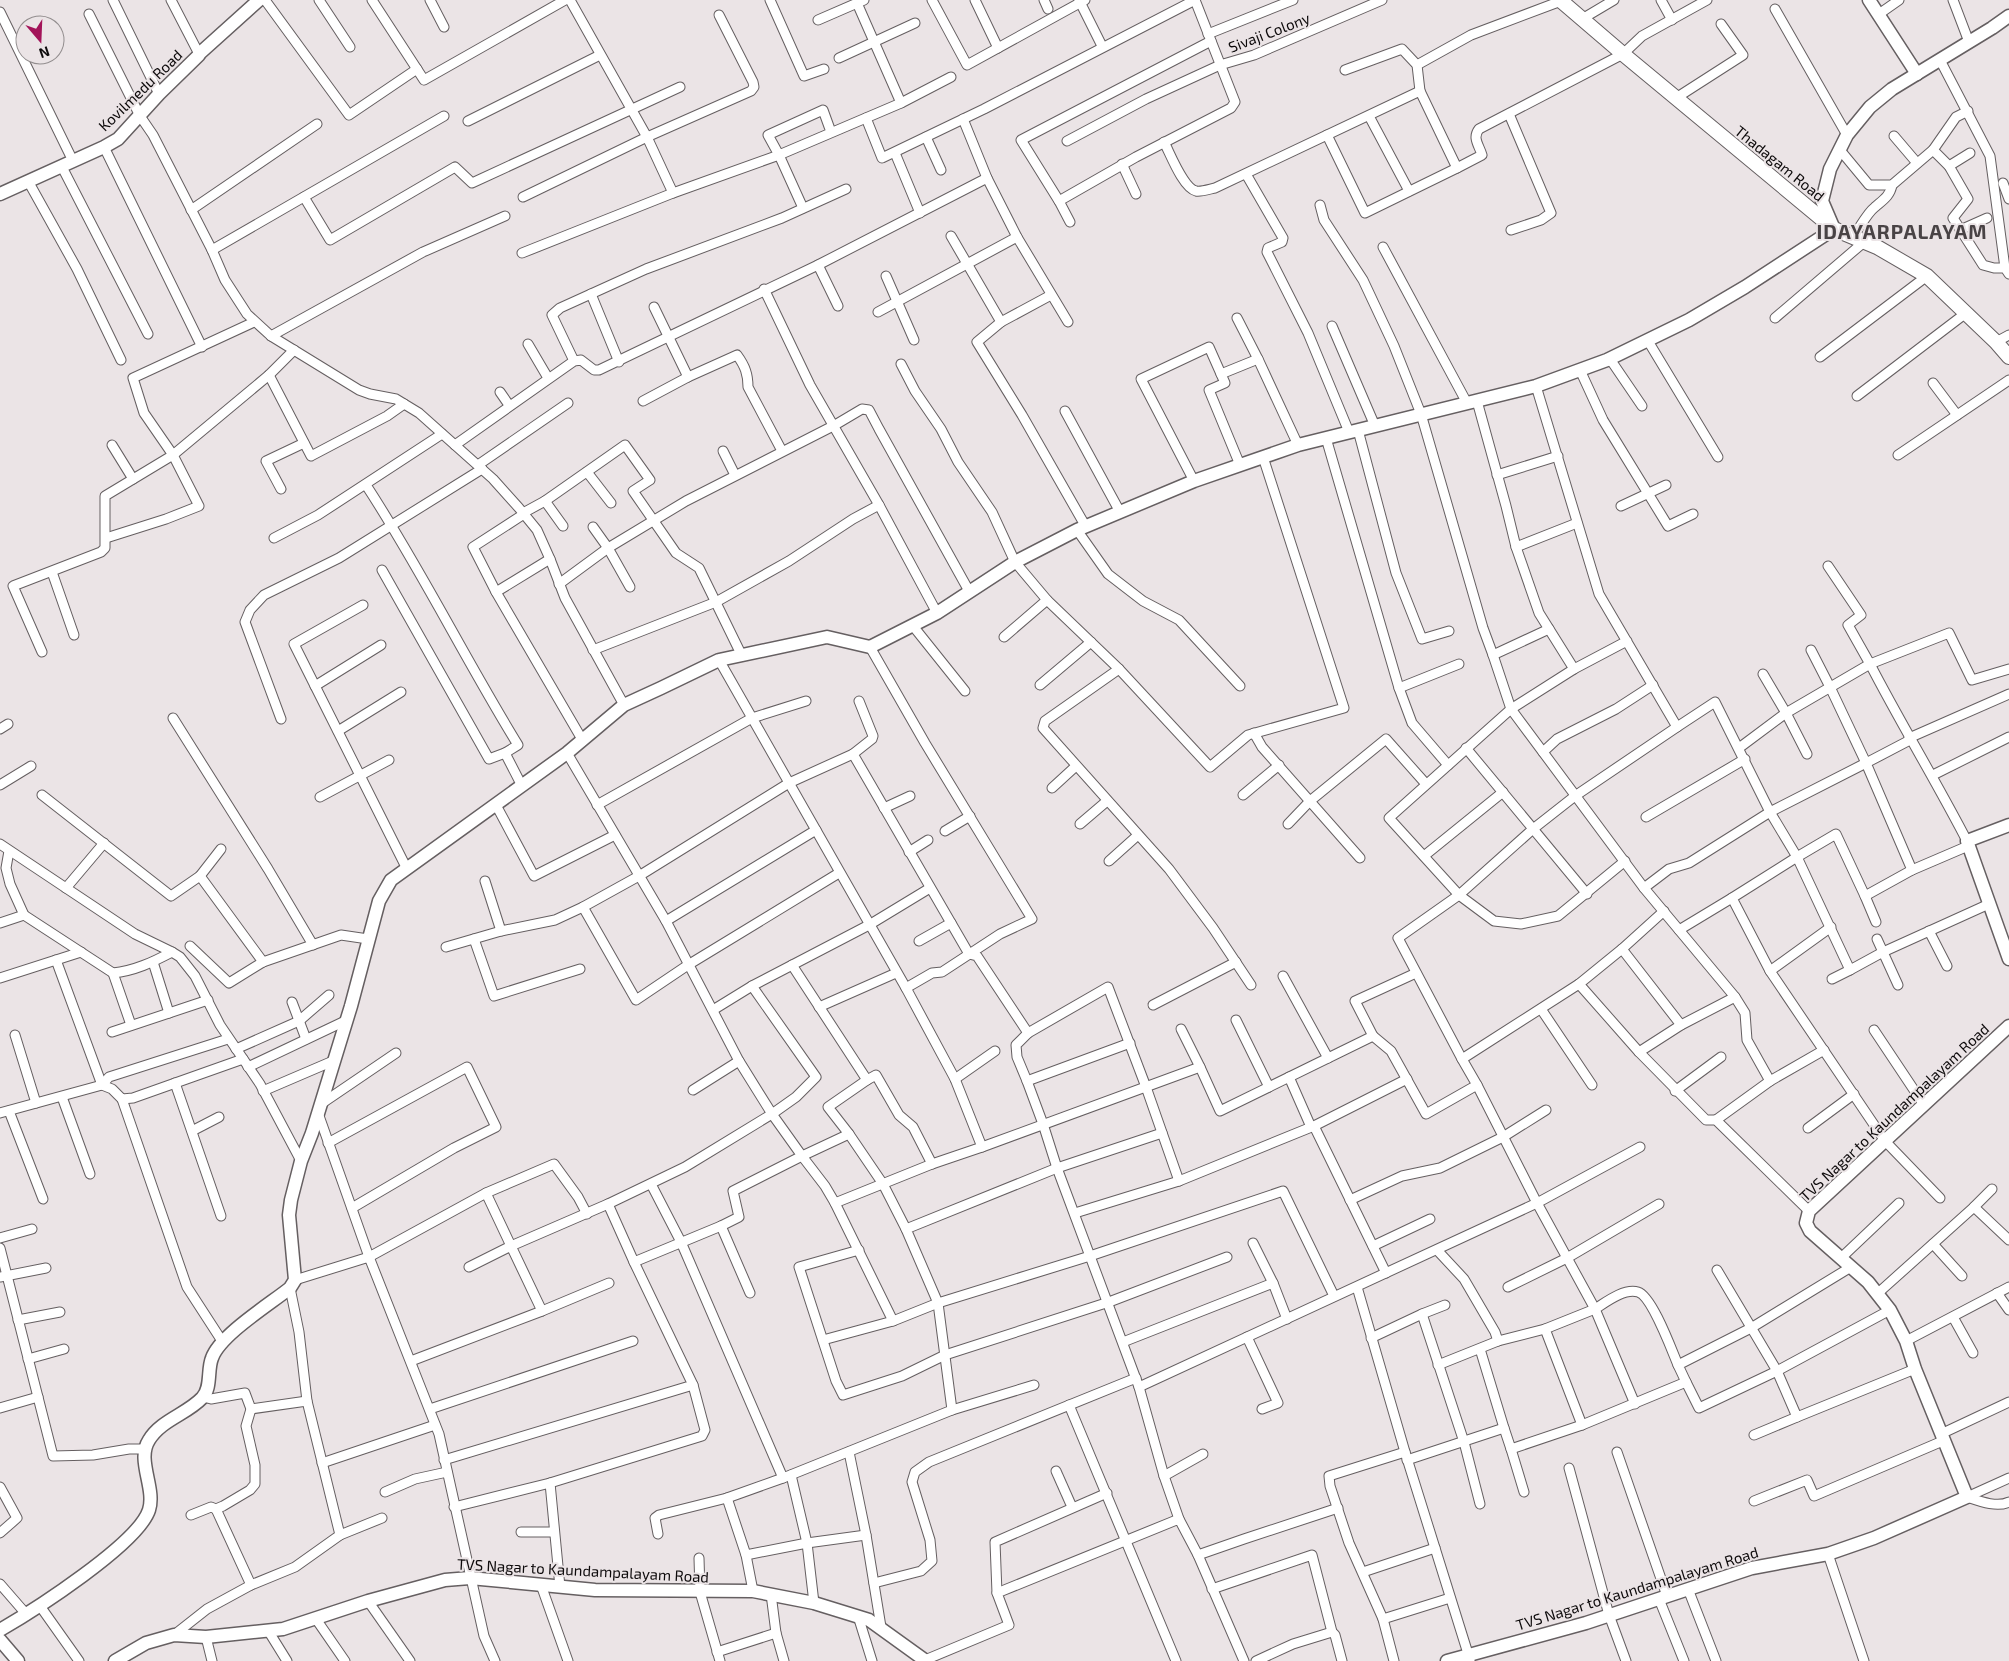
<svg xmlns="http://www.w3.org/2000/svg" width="2009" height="1661" font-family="'Exo 2',sans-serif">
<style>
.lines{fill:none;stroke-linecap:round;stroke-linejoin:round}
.street-casing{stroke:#655f61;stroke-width:11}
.secondary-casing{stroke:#655f61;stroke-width:15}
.primary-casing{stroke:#655f61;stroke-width:16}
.street{stroke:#fff;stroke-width:9}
.secondary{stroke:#fff;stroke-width:12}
.primary{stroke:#fff;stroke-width:14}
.labels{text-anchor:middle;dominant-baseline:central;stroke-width:4;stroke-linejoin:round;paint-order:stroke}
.street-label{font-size:15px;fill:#0d0a0b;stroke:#ebe4e6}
.district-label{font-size:20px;font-weight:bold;letter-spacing:1px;fill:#494345;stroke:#ebe4e6}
</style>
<rect width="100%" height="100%" fill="#ebe4e6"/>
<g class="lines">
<defs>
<g id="street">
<polyline points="113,0 159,94"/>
<polyline points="171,0 199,54"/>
<polyline points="265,0 349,115 417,69"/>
<polyline points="319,0 350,47"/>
<polyline points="372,0 424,80 565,0"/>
<polyline points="430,0 444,27"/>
<polyline points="570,0 647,137 673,193"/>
<polyline points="770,0 804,76 824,69"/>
<polyline points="932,0 967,65 1085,0"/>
<polyline points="975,0 998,48"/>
<polyline points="1044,0 1048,9"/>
<polyline points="1079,0 1102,46"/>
<polyline points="1661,0 1672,20"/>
<polyline points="1953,0 1969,42"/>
<polyline points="857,3 901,103"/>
<polyline points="1775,9 1847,135"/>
<polyline points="0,12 73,161"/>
<polyline points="89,14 140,116 153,135 212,250 225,280 247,314 271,336 359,390 370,394 396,399 419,413 493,479 519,508 537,530 550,559 565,598 624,705"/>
<polyline points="1879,14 1899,0"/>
<polyline points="1582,19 1614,0"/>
<polyline points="818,20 864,0"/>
<polyline points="1208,34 1293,0"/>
<polyline points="839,58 915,23"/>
<polyline points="1940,60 1990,156 2005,268"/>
<polyline points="1417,65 1471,35 1561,1"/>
<polyline points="1345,70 1402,49 1417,65 1420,91"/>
<polyline points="1676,98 1743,55 1721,24"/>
<polyline points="1509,114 1551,213 1541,220 1511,230"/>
<polyline points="1369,116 1409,191"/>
<polyline points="866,118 882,158 984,109 1195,0"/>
<polyline points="963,119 987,178 1017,237 1068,322"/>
<polyline points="468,121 600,55"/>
<polyline points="831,132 823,110 768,135 779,155 901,103 951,77"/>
<polyline points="1327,135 1365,213 1457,168"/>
<polyline points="1894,136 1917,163"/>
<polyline points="926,137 941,170"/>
<polyline points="1067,141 1146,99 1220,65 1254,55 1382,0"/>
<path d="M1164,142C1170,153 1183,188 1196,191C1201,192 1210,189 1215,188L1420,91L1457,168L1482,155C1479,145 1472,138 1479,129L1623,54L1642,36L1707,0"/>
<polyline points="104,147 202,347"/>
<polyline points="1840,150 1869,185 1892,185 1933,150 1956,117 1968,111"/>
<polyline points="1933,150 1949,166 1968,199 1953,218 1983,265 1994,268 2005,268 2009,274"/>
<polyline points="895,153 920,213"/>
<polyline points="1122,164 1136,194"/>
<polyline points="1949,166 1970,153"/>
<polyline points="62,167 148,334"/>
<polyline points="1246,174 1283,238 1282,242 1268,248 1267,252 1308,333 1349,432"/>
<polyline points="28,181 77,269 121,360"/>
<polyline points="2003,183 2009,199"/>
<polyline points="304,197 330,240 455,167 472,183 680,87"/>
<polyline points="523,197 647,137 751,91 754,87 753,82 719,15"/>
<polyline points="1059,201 1021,140 1211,41"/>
<polyline points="1320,205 1324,220 1363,280 1394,346 1421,414 1483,628 1493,655 1511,709 1644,888 1735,997 1745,1013 1747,1040 1770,1081 1716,1120"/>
<polyline points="191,210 317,124"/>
<polyline points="1070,222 1059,201 1136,157 1231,108 1235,102 1195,0"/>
<polyline points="1960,230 1987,218"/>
<polyline points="951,236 1001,322 977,342 1022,415 1086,527"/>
<path d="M1853,237C1860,228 1866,214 1875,207C1883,200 1890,196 1892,185"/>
<polyline points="1383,247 1467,403"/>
<polyline points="212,250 444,116"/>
<polyline points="522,253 673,193 779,155 803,208"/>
<polyline points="818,265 838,306"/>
<polyline points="886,276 914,340"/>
<polyline points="764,289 810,385 879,505 937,613"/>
<polyline points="591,294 619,362"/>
<polyline points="654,307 688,377"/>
<polyline points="878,312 1017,237"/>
<polyline points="1237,318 1258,359 1298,445"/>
<polyline points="1775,318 1864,242"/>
<polyline points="1001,322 1051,295"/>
<polyline points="1332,326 1375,426"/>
<polyline points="271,336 423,252 505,216"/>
<polyline points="1648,341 1718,457"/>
<polyline points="1996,342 2009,335"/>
<polyline points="528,344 548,378"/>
<polyline points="1820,357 1927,276"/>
<polyline points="1610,359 1642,406"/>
<polyline points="574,361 552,315 560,308 646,269 782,218 846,189"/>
<polyline points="901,364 915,391 941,429 958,462 992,512 1015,562 1047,600 1119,669 1210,767 1248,735 1344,708 1263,457"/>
<polyline points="1580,370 1603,420 1668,526 1693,514"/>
<polyline points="1221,374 1258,359"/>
<polyline points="269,375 311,456 387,416 404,404"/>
<polyline points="1933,383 1957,415"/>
<polyline points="1536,386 1599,594 1677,727 1575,796 1533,829 1459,895 1389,818 1511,709 1574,669 1627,641"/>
<polyline points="500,392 509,405"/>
<polyline points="1857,396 1966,313"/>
<path d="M643,401L688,377L737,355C745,366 748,374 748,387L782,451"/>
<polyline points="1477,401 1506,506 1516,547 1539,613 1574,669"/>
<polyline points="1065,411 1120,512"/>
<polyline points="1358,430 1396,573 1422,639 1449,631"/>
<polyline points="1326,438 1399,688 1412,723 1448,765"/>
<polyline points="112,445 133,479"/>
<polyline points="455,445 574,361 581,360 594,370 599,370 818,265 987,178"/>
<polyline points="723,451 735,475"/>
<polyline points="1898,455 2009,380"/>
<polyline points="478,465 568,403"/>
<polyline points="587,472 611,503"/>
<polyline points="1497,475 1558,456"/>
<polyline points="1194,481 1141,379 1209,347 1225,383 1209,390 1240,465"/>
<path d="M366,485C421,569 465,659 518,745L505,753L522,786"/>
<polyline points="281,489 266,461 304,443"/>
<polyline points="545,501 563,526"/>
<polyline points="1621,506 1666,485"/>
<polyline points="523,513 545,501 625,445 650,480 633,491 676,553 699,568 742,656"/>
<polyline points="524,514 473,547 496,592 583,741"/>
<polyline points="593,527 608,548 630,587"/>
<polyline points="1077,530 1108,574 1143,601 1179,620 1240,686"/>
<polyline points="106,538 166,519 199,506 173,455 144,413 133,378 254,322"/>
<polyline points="274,538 318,515 442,434"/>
<polyline points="1516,547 1577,523"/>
<polyline points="1828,566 1861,615 1848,625 1870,664 1949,633 1972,680 2009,669"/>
<polyline points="382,570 489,759 505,753"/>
<polyline points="52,572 74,635"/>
<polyline points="559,584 608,548 686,501 835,425 862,409 869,410 879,429 969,591"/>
<polyline points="496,592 550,559"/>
<polyline points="363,605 294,644 407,869"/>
<polyline points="913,626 965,691"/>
<polyline points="1004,637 1047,600"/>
<polyline points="870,647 925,743 1032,919 1000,934 942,972 932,973 906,988"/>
<polyline points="593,650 716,602 789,561 853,519 879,505"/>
<polyline points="42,652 13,586 101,552 105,548 105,496 173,455 269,375 294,350"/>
<polyline points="1493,655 1549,629"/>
<polyline points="719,660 906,988 955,1079 982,1147 1200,1067 1220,1111 1373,1036 1391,1051 1426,1114 1477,1085 1462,1059 1579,984"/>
<polyline points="1119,669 1045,721 1043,728 1169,869 1213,928 1251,985"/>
<polyline points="1763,674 1786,713 1807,754"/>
<polyline points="1040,685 1091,642"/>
<polyline points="315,686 381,645"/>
<polyline points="1399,688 1459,664"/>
<polyline points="173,718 268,869 313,945"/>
<polyline points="281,719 245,622 250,610 264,595 339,558 482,469"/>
<polyline points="1677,727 1715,702 1770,812 1797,857 1850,970 1883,952 1989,904"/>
<polyline points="0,729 8,724"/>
<polyline points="338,731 401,692"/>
<polyline points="1254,733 1262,747 1360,858"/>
<polyline points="1909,738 2009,694"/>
<polyline points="1910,740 1866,763 1912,870"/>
<polyline points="1466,748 1587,894"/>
<path d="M1739,748L1786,713L1870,664C1901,724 1936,781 1967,841"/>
<polyline points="1543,752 1557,739 1616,709 1653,685"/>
<polyline points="853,754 969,954 977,956 1028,1033 1108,987 1146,1087 1179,1181 1314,1126 1407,1079"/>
<polyline points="1933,775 2009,737"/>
<polyline points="0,785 31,766"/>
<polyline points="1052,788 1076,766"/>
<polyline points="42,795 171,896 200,876 263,962"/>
<polyline points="1243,795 1279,765"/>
<polyline points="320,797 389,760"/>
<polyline points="496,805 534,876 615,835"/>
<polyline points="597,805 752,718 806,701"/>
<polyline points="884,808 910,796"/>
<polyline points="1646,817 1745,759"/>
<polyline points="1080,824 1107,801"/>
<polyline points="1288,824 1310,801 1386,739 1426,784"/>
<polyline points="945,831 970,816"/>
<polyline points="0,844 135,934 172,952"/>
<path d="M9,851L6,868L10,884L24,915L113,973C134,971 153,962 172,952L180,957L195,976L220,1025L260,1084L301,1161"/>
<polyline points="909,852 928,840"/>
<polyline points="1424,856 1503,792"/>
<polyline points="1109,861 1138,835"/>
<polyline points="200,876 221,849"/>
<polyline points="485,881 501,931 555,920 583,907 639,876 789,783 853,754 872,739 873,736 859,701"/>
<polyline points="66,888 104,843"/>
<polyline points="1644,888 1669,869 1689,863 1770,812 1866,763 1830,687 1811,650"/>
<polyline points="1865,896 1876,922"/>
<polyline points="583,907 636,1000 688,965 839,873"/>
<polyline points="1664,911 1622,949 1579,984 1639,1052 1706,1120 1716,1120 1809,1211"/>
<polyline points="666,921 816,830"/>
<polyline points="0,923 24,915"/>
<polyline points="1831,927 1770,971 1885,1141 1940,1198"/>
<polyline points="1679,930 1732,898"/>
<polyline points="1929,931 1947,966"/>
<polyline points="474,939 494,996 580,969"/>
<polyline points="1877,939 1898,985"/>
<polyline points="919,941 951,923"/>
<polyline points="190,946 229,983 263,962 341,935 368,939"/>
<polyline points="446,947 501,931"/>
<polyline points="1622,949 1681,1025"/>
<polyline points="56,960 102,1085 112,1089 122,1099 133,1098 243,1059"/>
<polyline points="153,962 169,1013"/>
<polyline points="792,965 867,1080 876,1075 899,1115 913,1127 932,1164"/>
<polyline points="1770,971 1732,898 1797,857 1836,834 1865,896 1912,870 1968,846"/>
<polyline points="113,973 131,1025"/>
<polyline points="1283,976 1328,1058"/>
<polyline points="0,978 81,952"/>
<polyline points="1832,979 1850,970"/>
<polyline points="292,1002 306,1039"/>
<polyline points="1153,1005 1236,962"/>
<polyline points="819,1007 896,973"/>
<polyline points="1541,1009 1592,1085"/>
<polyline points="713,1010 752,986 869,925 930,888"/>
<polyline points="1236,1020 1269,1087"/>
<polyline points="1181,1029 1200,1067"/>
<polyline points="1874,1030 1924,1105"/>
<polyline points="112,1032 208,1000"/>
<polyline points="15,1035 36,1103"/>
<polyline points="1373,1036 1355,1001 1416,973"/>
<polyline points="1130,1043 1027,1081 1043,1124 1057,1168 1139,1387 1537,1203 1477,1085"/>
<polyline points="236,1049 299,1021 329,995"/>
<polyline points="1639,1052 1681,1025 1735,997"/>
<polyline points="1462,1059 1398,938 1459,895 1494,921 1521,924 1558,916 1625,861"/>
<polyline points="248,1067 345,1021"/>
<polyline points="1289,1077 1311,1127"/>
<polyline points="955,1079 995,1051"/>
<polyline points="867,1080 828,1107 849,1134 802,1156 825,1186 835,1203 893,1321 938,1303 1090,1256 1283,1191 1334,1296"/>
<polyline points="1027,1081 1017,1057 1016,1045 1028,1033"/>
<polyline points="1770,1081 1824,1050"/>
<polyline points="175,1083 221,1216"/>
<polyline points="693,1090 739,1061"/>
<polyline points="263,1091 333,1061"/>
<polyline points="1675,1091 1721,1057"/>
<polyline points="62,1097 90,1174"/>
<polyline points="122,1099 187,1287 222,1341"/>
<polyline points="321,1104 396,1053"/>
<polyline points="9,1111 43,1199"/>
<polyline points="0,1113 102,1085 109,1077 228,1039"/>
<polyline points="318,1113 369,1257 486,1193 511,1246 608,1204 634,1262 721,1226 739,1217 733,1191 802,1156 772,1114 739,1061 666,921 567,753"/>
<polyline points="1314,1126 1386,1273"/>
<polyline points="1808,1128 1854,1094"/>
<polyline points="192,1131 219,1117"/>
<polyline points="849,1134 883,1184 906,1229"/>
<polyline points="328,1143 467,1067 496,1127 454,1148 352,1208"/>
<polyline points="651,1184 681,1242 783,1478 952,1410 938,1303 906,1229 1057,1168 1162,1133"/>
<polyline points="486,1193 554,1164 578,1197 587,1214"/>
<polyline points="1350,1200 1402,1176 1440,1168 1503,1137 1546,1110"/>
<polyline points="835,1203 932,1164 982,1147"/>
<polyline points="608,1204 685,1167 772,1114 796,1097 816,1077 752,986"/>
<polyline points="1974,1207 1992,1189"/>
<polyline points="1075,1213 1179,1181"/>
<polyline points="721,1226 750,1293"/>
<polyline points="0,1238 32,1229"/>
<polyline points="1253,1243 1273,1283"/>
<polyline points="1933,1244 1962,1276"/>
<polyline points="1373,1246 1430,1219"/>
<polyline points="0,1248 53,1456 93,1455 129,1449 145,1449"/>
<polyline points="859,1250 799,1267 836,1381 843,1395 902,1376 945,1355 1109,1302 1227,1257"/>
<polyline points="1437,1250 1464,1279 1495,1332 1498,1341"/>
<polyline points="1841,1258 1899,1203"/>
<polyline points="469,1267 511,1246 542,1311"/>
<polyline points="1717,1270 1777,1371 1797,1417 1915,1369"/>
<polyline points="0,1277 46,1268"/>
<polyline points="295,1280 369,1257 439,1434 484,1636 495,1661"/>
<polyline points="1357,1287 1405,1452 1470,1660"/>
<polyline points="1508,1287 1567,1258 1659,1204"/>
<polyline points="1997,1293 2009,1310"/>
<polyline points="1877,1294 1974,1207 2009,1240"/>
<polyline points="1422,1314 1445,1305"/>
<polyline points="1953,1317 1973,1353"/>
<polyline points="18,1320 60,1312"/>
<polyline points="1247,1337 1278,1403 1262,1409"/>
<polyline points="1371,1338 1422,1314 1464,1442 1480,1504"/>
<polyline points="823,1340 893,1321"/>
<polyline points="1906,1341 2009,1287"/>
<polyline points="1123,1342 1273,1283 1287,1319"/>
<polyline points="1480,1349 1504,1428"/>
<polyline points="28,1359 64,1349"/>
<polyline points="411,1361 542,1311 609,1283"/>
<polyline points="1438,1365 1498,1341 1545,1329"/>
<polyline points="1686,1382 1699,1408 1777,1371 1890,1310"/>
<polyline points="1139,1387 1164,1476 1179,1519"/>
<polyline points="203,1397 211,1399 245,1393 251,1409 307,1401"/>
<path d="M1635,1404L1595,1309C1606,1302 1624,1288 1638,1292C1652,1296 1672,1351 1678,1365"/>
<polyline points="1069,1405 1176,1661"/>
<polyline points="0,1408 38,1397"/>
<polyline points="430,1409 633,1341"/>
<polyline points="952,1410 1034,1385"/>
<polyline points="1582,1425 1545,1329 1595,1309 1537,1203 1640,1147"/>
<polyline points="1943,1433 2009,1402"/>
<polyline points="1754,1435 1797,1417"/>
<polyline points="1511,1449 1524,1492"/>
<polyline points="849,1452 866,1535 881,1627"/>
<polyline points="1617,1452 1667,1596"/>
<polyline points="444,1460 693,1385 634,1262"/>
<polyline points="1407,1460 1504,1428 1511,1449 1582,1425 1686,1382 1678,1365 1751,1328 1851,1267"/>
<polyline points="322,1463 435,1425"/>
<polyline points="1569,1468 1609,1615 1626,1661"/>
<polyline points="1056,1471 1072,1507"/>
<polyline points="791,1475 807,1543 814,1603"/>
<polyline points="1164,1476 1203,1454"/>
<polyline points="550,1483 560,1587"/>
<polyline points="0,1487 17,1518 0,1533"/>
<polyline points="385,1492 415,1479 447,1472"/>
<polyline points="1967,1497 2009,1478"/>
<path d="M1967,1497C1979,1501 1997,1508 2009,1502"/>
<polyline points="1754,1501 1807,1480 1814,1496 1945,1440"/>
<polyline points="454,1507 550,1483 702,1436 705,1430 693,1385"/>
<polyline points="216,1509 251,1585"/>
<polyline points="191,1515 211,1507 216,1509 223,1506 250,1490 255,1484 255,1465 246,1426 251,1409"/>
<polyline points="521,1532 554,1532"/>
<polyline points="658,1534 655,1518 659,1515 727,1498"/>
<polyline points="340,1535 382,1518"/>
<polyline points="1828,1554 1864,1661"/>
<polyline points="746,1555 807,1543 866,1535"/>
<polyline points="1198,1555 1244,1539 1338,1508"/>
<polyline points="699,1558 700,1592 720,1661"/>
<polyline points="1363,1572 1435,1548"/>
<polyline points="874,1583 921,1571 932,1561 930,1540 912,1482 915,1472 929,1462 1136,1378"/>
<polyline points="0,1584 27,1615"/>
<polyline points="541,1585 568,1661"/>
<polyline points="1212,1589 1312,1555 1332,1632 1335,1635 1342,1661"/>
<polyline points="1688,1589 1716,1661"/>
<polyline points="753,1591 746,1555 727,1498 783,1478"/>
<polyline points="997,1593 995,1542 1107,1493"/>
<polyline points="771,1594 776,1633 784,1661"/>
<polyline points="1659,1599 1684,1661"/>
<polyline points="368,1601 410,1661"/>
<polyline points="40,1606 79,1661"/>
<polyline points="858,1616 872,1661"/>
<polyline points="316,1619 345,1661"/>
<polyline points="1383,1619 1450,1598"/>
<polyline points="269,1632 287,1661"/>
<polyline points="174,1635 207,1609 251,1585 295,1567 340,1535 307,1401 299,1332 290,1288"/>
<polyline points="206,1637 212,1661"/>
<polyline points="717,1652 776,1633"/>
<polyline points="925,1660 1009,1625 997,1593 1179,1519 1198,1555 1244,1661"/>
<polyline points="1256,1661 1293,1644 1332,1632"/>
<polyline points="1394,1661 1383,1619 1349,1543 1330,1486 1329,1476 1405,1452"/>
</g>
<g id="secondary">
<polyline points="1869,0 1917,74"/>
<polyline points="0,194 104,147 118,139 159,94 199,55 199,54 259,0"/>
<polyline points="2009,825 1967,841 2009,959"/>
<path d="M0,1630C33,1611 138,1544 149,1510C156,1488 136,1460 149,1440C161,1420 187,1414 202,1398C212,1388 207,1370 212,1358C220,1335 270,1304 290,1288L295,1280L289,1215L291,1200L301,1161L312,1133L351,1006L379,901L391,880L567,753L624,705L661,688L719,660L827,637L870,647L937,613L1015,562L1077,530L1194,481L1298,445L1536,386L1607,360L1689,320L1745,287L1834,229L1822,201L1830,169L1847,135L1870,107L1892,89L1992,28L2009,16"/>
<polyline points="0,1640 18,1661"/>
<polyline points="115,1661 146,1643 174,1635 206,1637 283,1629 368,1601 445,1580 470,1578 595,1590 753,1591 814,1603 869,1620 926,1661"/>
<polyline points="1447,1661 1586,1623 1752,1568 1828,1554 1874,1538 1967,1497 1915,1369 1906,1341 1890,1310 1868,1282 1810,1231 1806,1223 1809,1211 2009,1026"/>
</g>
<polyline id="primary" points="1560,0 1623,54 1834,229 1877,247 1927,276 1996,342 2009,357"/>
</defs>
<use href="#street" class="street-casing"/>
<use href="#secondary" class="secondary-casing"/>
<use href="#primary" class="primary-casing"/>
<use href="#street" class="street"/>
<use href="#secondary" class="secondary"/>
<use href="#primary" class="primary"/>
</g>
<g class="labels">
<g class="street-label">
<text transform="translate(1269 32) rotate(-21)">Sivaji Colony</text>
<text transform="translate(140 90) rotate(-44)">Kovilmedu Road</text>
<text transform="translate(1780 163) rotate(39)">Thadagam Road</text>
<text transform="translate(1894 1112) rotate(-43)">TVS Nagar to Kaundampalayam Road</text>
<text transform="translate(583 1570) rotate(3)">TVS Nagar to Kaundampalayam Road</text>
<text transform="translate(1637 1588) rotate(-17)">TVS Nagar to Kaundampalayam Road</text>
</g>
<g class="district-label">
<text x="1902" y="231">IDAYARPALAYAM</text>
</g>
</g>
<g transform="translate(40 40) rotate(161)"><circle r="24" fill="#ebe4e6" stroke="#928d8e"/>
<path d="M0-4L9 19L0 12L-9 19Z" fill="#a31359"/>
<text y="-8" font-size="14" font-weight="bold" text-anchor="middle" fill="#0d0a0b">N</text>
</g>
</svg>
